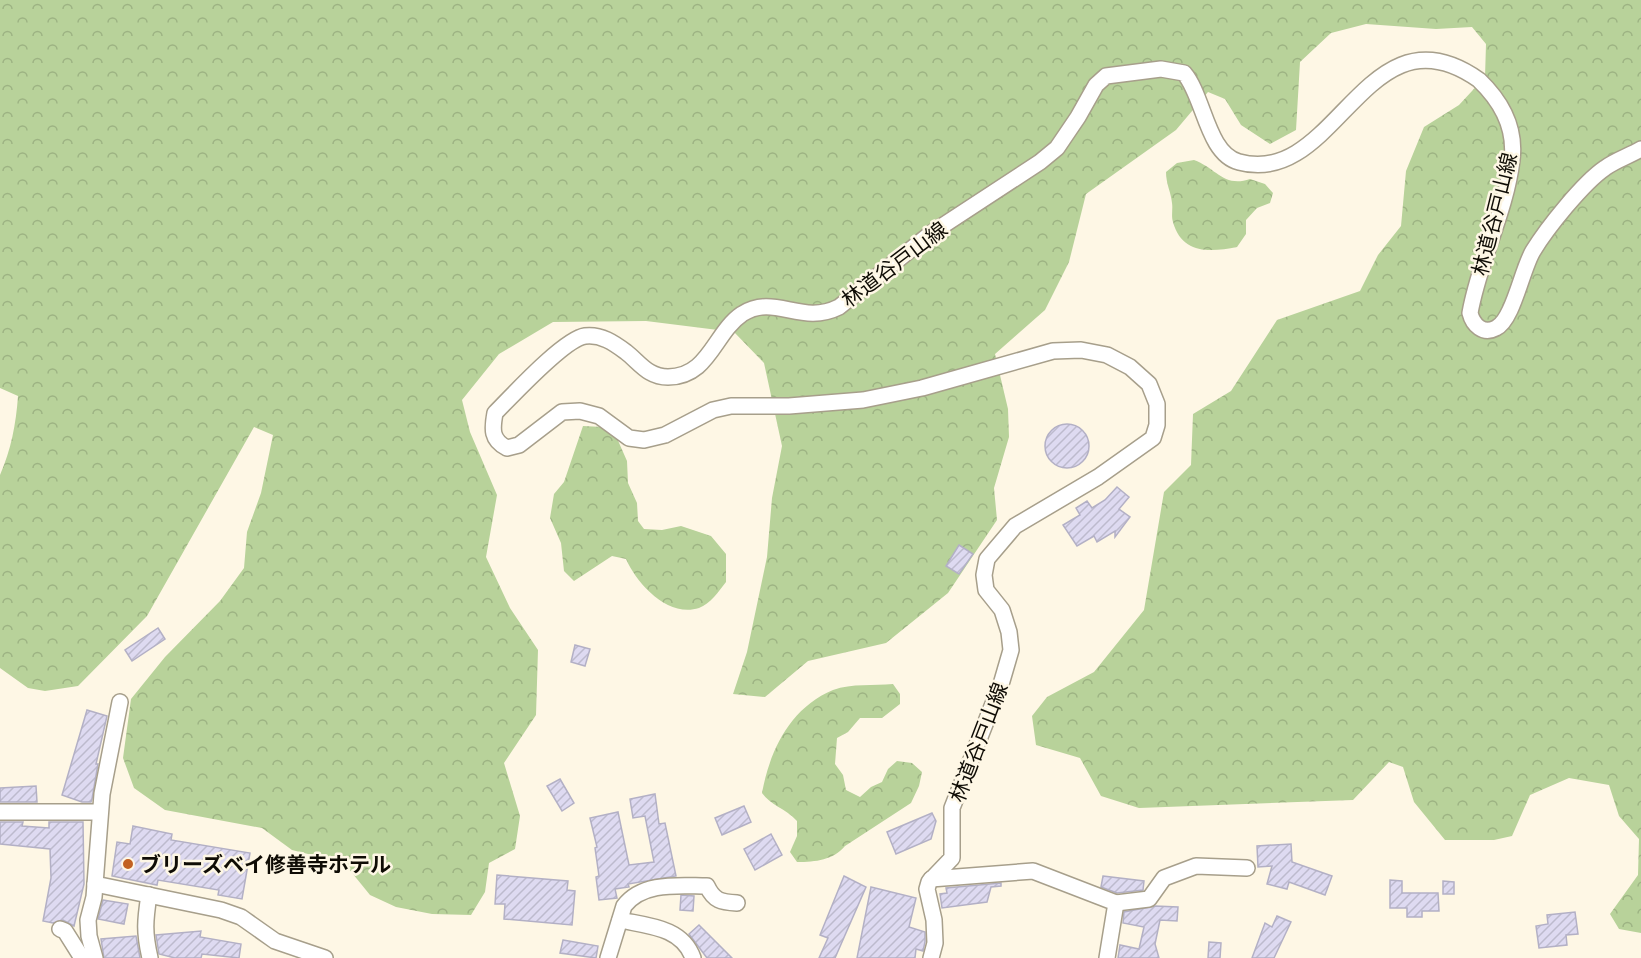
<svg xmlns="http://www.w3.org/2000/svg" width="1641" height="958" font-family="Ubuntu,'Noto Sans JP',sans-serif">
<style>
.forest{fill:url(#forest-crowns)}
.building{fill:url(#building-hatch);stroke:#b3b0c5;stroke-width:1.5}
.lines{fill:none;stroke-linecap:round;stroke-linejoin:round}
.minor-casing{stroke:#a79f8b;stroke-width:18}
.minor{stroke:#fff;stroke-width:15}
.poi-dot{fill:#c26121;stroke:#fef7e5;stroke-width:2}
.labels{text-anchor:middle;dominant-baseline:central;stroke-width:5;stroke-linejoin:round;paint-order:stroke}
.street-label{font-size:21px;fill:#0f0c05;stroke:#fef7e5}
.poi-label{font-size:21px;font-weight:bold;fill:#0f0c05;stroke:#fef7e5;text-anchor:start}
</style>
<defs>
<pattern id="forest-crowns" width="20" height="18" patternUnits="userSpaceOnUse" patternTransform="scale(1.5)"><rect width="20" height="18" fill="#b8d29a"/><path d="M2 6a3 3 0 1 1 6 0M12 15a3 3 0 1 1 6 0" fill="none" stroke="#9db383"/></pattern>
<pattern id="building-hatch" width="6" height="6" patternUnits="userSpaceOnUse" patternTransform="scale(1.5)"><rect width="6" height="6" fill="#dedaf1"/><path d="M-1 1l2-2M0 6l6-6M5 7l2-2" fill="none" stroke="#bdbacd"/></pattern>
</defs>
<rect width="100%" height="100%" fill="#fef7e5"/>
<g class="forest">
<path d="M0,0H1641V933L1619,929L1610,914L1638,875L1639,839L1619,816L1609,785L1569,778L1530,795L1512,836L1494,840H1445L1414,802L1403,767L1389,762L1353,800L1139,808L1101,796L1080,758L1036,745L1032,716L1047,697L1094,672L1144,610L1164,492L1191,465L1193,414L1231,391L1277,320L1360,291L1378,255L1401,226L1406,171L1424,127L1459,105L1485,77L1486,44L1472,27L1436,29L1366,24L1331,33L1300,62L1296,130L1270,144L1241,125L1225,99L1208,92L1176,130L1086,194L1069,262L1045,310L995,354L1008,409L1009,437L994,488L997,520L948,593L886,643L808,661L765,697L733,694L747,652L767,557L772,498L782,446L764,363L734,332L646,321L553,322L499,354L462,400L470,432L497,495L486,557L510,608L538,650L536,715L504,763L520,816L515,849L489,863L485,892L471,915L432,914L396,907L370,895L344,863L292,850L262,828L165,810L134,788L123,758L131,699L165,657L220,601L244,568L247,532L261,493L273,435L254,427L147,616L78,686L45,691L28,688L0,668V475C11,450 16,424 18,396L0,388Z"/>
<path d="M1194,160C1216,168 1224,188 1250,179L1265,184L1273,193L1270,203L1257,208L1246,220V234L1237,247C1211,252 1182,255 1173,222C1171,216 1173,209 1172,203C1171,192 1166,184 1166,172L1177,163Z"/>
<path d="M583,426L603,427L616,436L627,461L628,483L637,503L638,521L644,529L662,530L681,526L711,536L726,554V582C719,591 710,604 699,608C668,618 637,584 626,559L612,556L574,581L564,571L561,543L550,518L554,494L564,482Z"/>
<path d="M893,684L900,694V704L882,718H860L848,732L837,738L835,764L843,775L846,790L860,797L871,787L882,782L888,769L897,761L912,763L922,772L919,786L911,803L845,846C833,860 816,862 797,862L790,852L797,836V821C785,808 770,805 762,793C770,750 790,708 833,690C852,683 874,686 893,684Z"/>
</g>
<g class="building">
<circle cx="1067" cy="446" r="22"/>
<polygon points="1117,487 1129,497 1119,509 1130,517 1115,537 1115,531 1097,542 1094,536 1077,546 1063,525 1080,515 1076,508 1087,501 1092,508 1105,500"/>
<polygon points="959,545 973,554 959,574 946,566"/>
<polygon points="158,628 165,639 132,661 125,650"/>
<polygon points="575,645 590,649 585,666 571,662"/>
<polygon points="87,710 107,716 96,764 98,764 92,799 91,802 82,802 62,795"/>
<polygon points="560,779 574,803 562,811 547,786"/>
<polygon points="36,786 37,802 0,802 0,788"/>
<polygon points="655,794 659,824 665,823 676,876 628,884 629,887 615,889 617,898 599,900 596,877 599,876 595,848 597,847 590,818 618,812 629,865 654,862 645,816 633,818 630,799"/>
<polygon points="744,806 751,822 722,835 715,818"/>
<polygon points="932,813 936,821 931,839 896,854 887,832"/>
<polygon points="0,822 23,822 22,826 49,828 49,822 83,822 84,884 74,926 63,920 53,923 43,921 51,878 50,849 0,844"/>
<polygon points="133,826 172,834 171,840 250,853 242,899 218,895 219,890 158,880 157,885 112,876 117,842 130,844"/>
<polygon points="771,834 782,855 755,870 744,849"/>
<polygon points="1291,844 1292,862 1332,876 1325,895 1289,882 1287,889 1267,884 1272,866 1258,867 1257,846"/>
<polygon points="497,875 568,881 567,890 575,891 572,925 504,919 505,904 495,904"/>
<polygon points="844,876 866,887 835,958 819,958 828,938 820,935"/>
<polygon points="1103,876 1144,881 1143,890 1117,893 1101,887"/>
<polygon points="1390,880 1402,881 1402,893 1438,893 1439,911 1422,911 1422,917 1407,917 1407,908 1390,908"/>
<polygon points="1443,881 1454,882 1454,894 1443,894"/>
<polygon points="1001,883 1001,886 991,887 987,902 942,908 940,894 947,893 946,888"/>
<polygon points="871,887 916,898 909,927 925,932 925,942 923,951 916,949 915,958 857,958"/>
<polygon points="681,895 694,896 693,911 680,910"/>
<polygon points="103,900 128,904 124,924 98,919"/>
<polygon points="1155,906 1178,907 1177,921 1160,920 1155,944 1159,958 1118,958 1120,945 1139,949 1144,927 1123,923 1124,912"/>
<polygon points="1575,912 1578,934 1566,935 1567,945 1539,948 1536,926 1548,924 1547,915"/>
<polygon points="1277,916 1291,922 1274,958 1252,958 1265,923 1272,927"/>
<polygon points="699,925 732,958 707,958 689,934"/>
<polygon points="201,931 200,937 241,944 239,958 202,954 201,958 175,958 159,954 156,935"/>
<polygon points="136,936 140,958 104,958 101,939"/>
<polygon points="563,940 598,946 596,958 560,953"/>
<polygon points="1209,942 1221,943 1220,958 1208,958"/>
</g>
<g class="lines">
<defs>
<g id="minor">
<polyline points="0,812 100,812"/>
<polyline points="931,879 1033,871 1116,903 1107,958"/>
<polyline points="95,884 221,910 241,917 275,941 325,958"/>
<path d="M149,895C145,921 144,932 150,958"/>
<polyline points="1116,903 1149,899 1164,878 1196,866 1247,868"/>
<path d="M620,920C648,926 682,927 693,958"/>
<polyline points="60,929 65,931 82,958"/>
<polyline points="95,958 89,936 88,920 94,897 102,794 120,702"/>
<path d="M608,958L624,906C643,881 680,886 707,886C714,901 721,902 737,903"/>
<path d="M931,958L935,943L934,920L927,889L929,882L952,858V808L1002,681L1011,650L1009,632L1002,610L986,590L984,575L987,559L1015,526L1098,477L1153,438L1157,425V404L1149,384L1130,367L1107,355L1081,350L1053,351L922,388L863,400L789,406H731L713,410L665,435L644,440L629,438L599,416L580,411L562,412L519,445L507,448C491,440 492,429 495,413C512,396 564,339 585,336C601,334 614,343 626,352C640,363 648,377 668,377C709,377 714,333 742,314C775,293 801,326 839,307L930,234L1040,162L1057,148L1078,117L1096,85L1106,76L1161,69L1184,73C1204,96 1207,154 1239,162C1337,189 1366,0 1479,80C1502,102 1516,128 1512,160C1506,212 1479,261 1470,313C1473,325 1483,335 1496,328C1513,320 1522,269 1533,251C1547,228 1583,183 1605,168C1616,160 1629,156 1641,149"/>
</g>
</defs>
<use href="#minor" class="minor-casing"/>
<use href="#minor" class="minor"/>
</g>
<circle class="poi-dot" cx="128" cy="864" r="6"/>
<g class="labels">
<g class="street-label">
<text transform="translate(1494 214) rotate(-76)">林道谷戸山線</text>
<text transform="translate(894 264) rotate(-37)">林道谷戸山線</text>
<text transform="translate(978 742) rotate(-69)">林道谷戸山線</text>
</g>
<g class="poi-label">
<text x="140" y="864">ブリーズベイ修善寺ホテル</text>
</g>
</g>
</svg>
